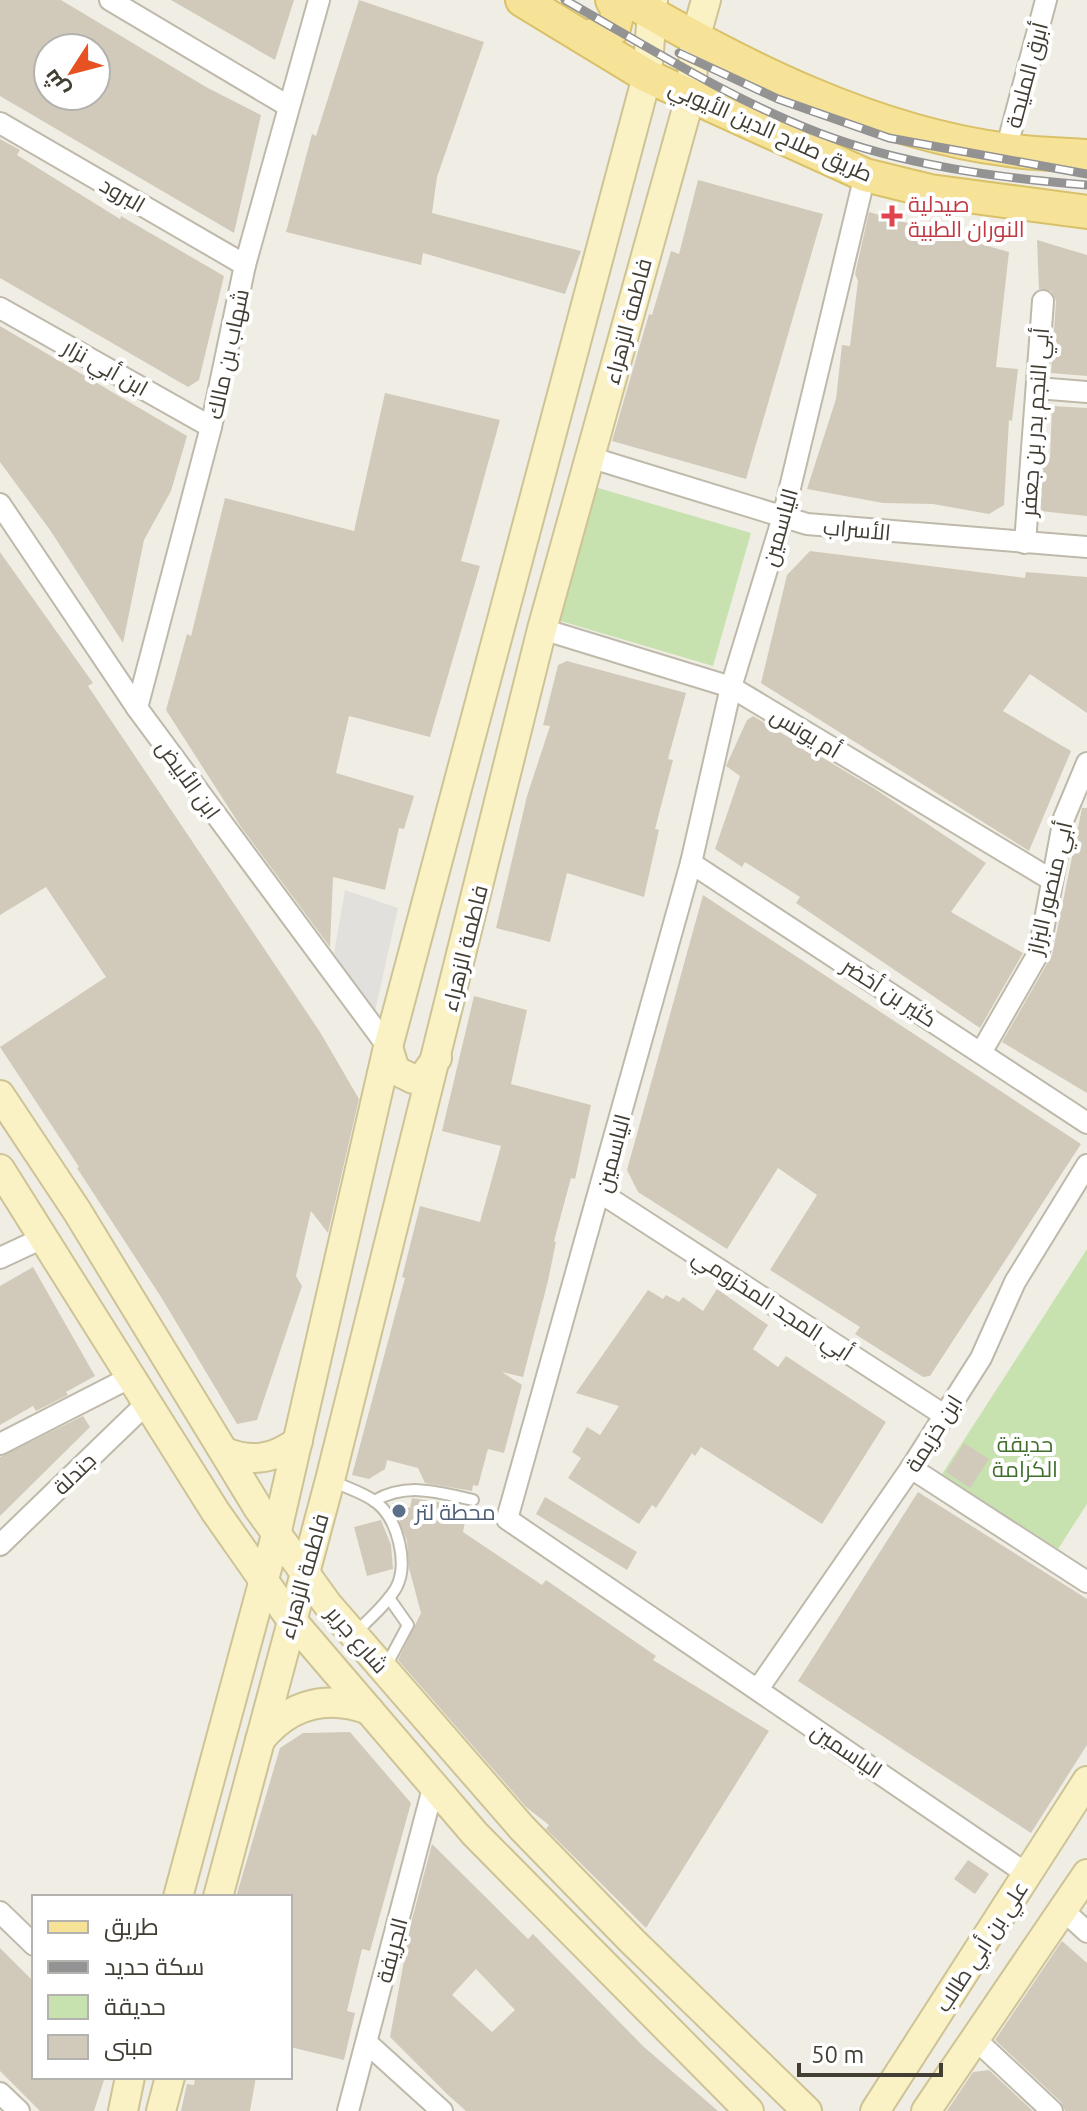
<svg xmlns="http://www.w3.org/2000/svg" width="1087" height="2111" font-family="Ubuntu,Cairo,sans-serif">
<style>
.green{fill:#c7e2af}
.parking{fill:#e1e0dc}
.building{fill:#d1caba;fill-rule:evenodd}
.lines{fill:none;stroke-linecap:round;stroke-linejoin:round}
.lane-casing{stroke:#beb9aa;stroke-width:14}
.street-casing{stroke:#beb9aa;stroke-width:24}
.secondary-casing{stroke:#cdc396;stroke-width:32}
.primary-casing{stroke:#d9c169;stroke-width:36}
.lane{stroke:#fff;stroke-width:10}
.street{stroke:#fff;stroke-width:20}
.secondary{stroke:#faf2c4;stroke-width:28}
.primary{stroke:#f6e398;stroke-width:32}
.rail-casing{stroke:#939393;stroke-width:9}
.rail{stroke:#fff;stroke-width:6;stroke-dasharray:18;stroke-linecap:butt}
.health-dot{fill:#e0444e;stroke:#fff;stroke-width:3}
.service-dot{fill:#5c6f8a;stroke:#fff;stroke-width:3}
.labels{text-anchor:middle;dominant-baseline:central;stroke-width:8;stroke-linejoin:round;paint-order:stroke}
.street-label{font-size:22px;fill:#423e34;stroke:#fff}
.health-label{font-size:22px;fill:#be3a42;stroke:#fff;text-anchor:start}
.park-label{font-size:22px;fill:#406e2d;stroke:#fff}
.service-label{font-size:22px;fill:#4e5e75;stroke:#fff;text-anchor:start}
</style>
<rect width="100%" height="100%" fill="#f0eee4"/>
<g class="green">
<polygon points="595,487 751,533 713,666 557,620"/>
<polygon points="1087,1249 1087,1504 1058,1549 942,1474"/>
</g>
<polygon class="parking" points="345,890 398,908 374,1016 334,953"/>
<g class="building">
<path d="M0,0H61L206,87L261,115L234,233L0,96ZM48,48H96V96H48Z"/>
<polygon points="171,0 294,0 275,60"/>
<polygon points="359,0 484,42 437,177 432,213 581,251 565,294 423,253 421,265 286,232 312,134 316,136"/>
<polygon points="0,139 20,150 17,155 120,219 121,216 224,276 199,380 188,387 0,278"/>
<polygon points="698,180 823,214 746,479 612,441 649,314 652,315 671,251 679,254"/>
<polygon points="869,212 1009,252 996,367 1018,369 1012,421 1009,420 1004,505 989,514 933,504 883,503 807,489 836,399 842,345 850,346 858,281 855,274"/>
<polygon points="1037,240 1087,255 1087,376 1051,373 1056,301 1051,291 1039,289"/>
<polygon points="0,326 187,436 171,491 144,540 123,643 50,530 0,462"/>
<polygon points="385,393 500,420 461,561 480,566 430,737 349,716 336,773 414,796 404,829 399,828 385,890 333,877 330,947 241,827 166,710 187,634 191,636 225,498 354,531"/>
<polygon points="1052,406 1087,408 1087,516 1040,511 1044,458 1050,458"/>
<polygon points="810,551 1025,578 1026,572 1087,577 1087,713 1030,674 1003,711 1071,751 1029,851 761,683 787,575"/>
<polygon points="0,552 93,683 88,686 320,1032 359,1099 328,1233 311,1211 296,1276 302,1286 257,1420 237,1424 161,1297 77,1168 79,1167 0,1047 106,977 46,887 0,915"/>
<polygon points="567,661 686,693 668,759 673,760 655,829 659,830 644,897 567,873 550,942 496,928 527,796 550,726 543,725 558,665"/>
<polygon points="753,716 875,789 986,863 951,912 1023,953 980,1028 796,903 800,897 745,862 742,867 715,849 740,776 726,766 747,720"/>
<polygon points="1082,808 1087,808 1087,1093 1002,1042 1052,955"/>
<polygon points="703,895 1081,1144 930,1376 923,1377 855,1334 860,1327 770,1270 817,1195 778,1168 727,1249 638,1192 627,1170"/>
<polygon points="474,996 527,1010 511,1084 591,1105 575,1179 571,1178 554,1241 556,1242 548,1281 523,1377 502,1372 522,1385 504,1453 488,1449 478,1486 473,1485 472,1491 425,1483 418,1468 387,1460 385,1469 369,1479 352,1475 405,1278 402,1277 420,1206 480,1222 501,1146 442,1131"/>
<polygon points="33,1267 95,1376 66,1392 68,1395 36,1411 33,1406 0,1425 0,1286"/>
<polygon points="717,1289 768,1325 753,1349 778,1367 786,1356 886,1422 822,1524 701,1447 695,1456 692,1453 656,1508 652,1505 639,1524 568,1478 581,1458 572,1452 587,1427 600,1435 619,1406 576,1393 648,1290 663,1299 666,1295 679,1302 683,1297 703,1311"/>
<polygon points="83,1416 90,1427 0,1516 0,1457"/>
<polygon points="964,1443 989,1459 970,1488 946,1472"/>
<polygon points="918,1492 1087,1599 1087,1745 1031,1833 798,1681"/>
<polygon points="545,1497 637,1552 627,1570 536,1514"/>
<polygon points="412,1498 468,1507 463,1532 542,1585 546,1580 656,1656 653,1660 769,1731 646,1928 546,1829 549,1825 526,1807 398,1660 421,1613 409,1568 407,1541 392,1503 410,1508"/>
<polygon points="381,1520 391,1545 393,1569 367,1576 354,1527"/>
<polygon points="350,1732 411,1803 370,1951 362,1949 347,2011 355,2013 344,2060 290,2047 290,1897 236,1897 280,1748 303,1733"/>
<path d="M432,1844L528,1939L533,1934L644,2047L718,2111H466L448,2095L390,2037L411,1923ZM476,1969L515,2010L492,2032L452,1995Z"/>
<polygon points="968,1860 989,1874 975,1894 954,1879"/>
<polygon points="1062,1941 1087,1963 1087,2111 1065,2111 1061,2102 995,2040"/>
<polygon points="0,1948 34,1982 34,2077 105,2077 94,2111 40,2111 0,2071"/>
<polygon points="989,2070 1033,2111 947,2111 973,2072"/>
<polygon points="195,2077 256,2077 250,2111 181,2111 187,2084 194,2085"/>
</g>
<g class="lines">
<defs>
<g id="lane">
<path d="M332,1481C347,1488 365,1493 377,1503C398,1520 409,1564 396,1588C386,1605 368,1620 354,1634"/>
<path d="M374,1501C407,1482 438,1492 473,1500"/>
<polyline points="385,1668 408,1625 389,1598"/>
</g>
<g id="street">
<polyline points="110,0 288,106"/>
<polyline points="0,123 245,265"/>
<polyline points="1006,150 1046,0"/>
<polyline points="865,175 783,517 731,687 691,863 507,1519 1027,1874"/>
<polyline points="0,308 211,427"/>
<polyline points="1037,388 1087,392"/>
<polyline points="589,457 807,524 1087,547"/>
<polyline points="0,504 137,708 388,1047"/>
<polyline points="1025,543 1043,301"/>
<polyline points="542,629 731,687 1050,879"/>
<polyline points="137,708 211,427 245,265 319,0"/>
<polyline points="691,863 1087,1123"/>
<polyline points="982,1051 1039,952 1064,818 1087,763"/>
<polyline points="601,1193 944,1415"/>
<polyline points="0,1258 45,1237"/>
<polyline points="0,1444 131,1377"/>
<polyline points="911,1468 1087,1582"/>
<polyline points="0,1545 149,1401"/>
<polyline points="758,1689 911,1468 981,1358 1015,1282 1087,1165"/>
<polyline points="1063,1910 1087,1932"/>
<polyline points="0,1912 34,1945"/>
<polyline points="974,2038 1052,2111"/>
<polyline points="367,2043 442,2111"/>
<polyline points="0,2093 19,2111"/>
<polyline points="348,2111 433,1788"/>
</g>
<g id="secondary">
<polyline points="388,1047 395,1070 413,1079 423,1077 437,1058"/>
<polyline points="0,1095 77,1211 258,1508 328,1605 522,1828 632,1941 807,2111"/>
<polyline points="0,1169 215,1511 290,1618 475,1834 749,2111"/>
<path d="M225,1452C252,1463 275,1459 298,1441"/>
<path d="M260,1740C289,1704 326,1694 369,1710"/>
<polyline points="178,1897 276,1535 388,1047 647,76 653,0"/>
<polyline points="218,1897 330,1480 542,629 691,94 695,39 706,0"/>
<polyline points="123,2111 130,2077"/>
<polyline points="161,2111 170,2077"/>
<polyline points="875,2111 1087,1781"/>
<polyline points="926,2111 1087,1874"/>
</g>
<g id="primary">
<polyline points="522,0 647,76 865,175 930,191 1087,212"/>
<path d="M628,0C743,67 874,133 1008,150C1034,154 1061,154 1087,156"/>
<polyline points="585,38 614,28 618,11 612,0"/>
</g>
</defs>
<use href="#lane" class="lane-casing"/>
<use href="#street" class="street-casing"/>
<use href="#secondary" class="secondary-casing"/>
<use href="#primary" class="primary-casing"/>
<use href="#lane" class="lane"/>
<use href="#street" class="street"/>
<use href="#secondary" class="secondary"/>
<use href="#primary" class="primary"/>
<defs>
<g id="rail">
<path d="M565,0C648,47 730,99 819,133C903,165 998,178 1087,185"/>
<polyline points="679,53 778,99 889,138 1087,174"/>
</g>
</defs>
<use href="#rail" class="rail-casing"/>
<use href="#rail" class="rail"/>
</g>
<path class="health-dot" d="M888 204h8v8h8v8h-8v8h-8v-8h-8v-8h8z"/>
<circle class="service-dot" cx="399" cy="1511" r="8"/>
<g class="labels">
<g class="street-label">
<text transform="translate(1026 75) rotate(-75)">أبرق المليحة</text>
<text transform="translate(771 130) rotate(24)">طريق صلاح الدين الأيوبي</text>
<text transform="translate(123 194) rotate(30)">البرود</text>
<text transform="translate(627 321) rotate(-75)">فاطمة الزهراء</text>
<text transform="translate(227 354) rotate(-78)">شهاب بن مالك</text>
<text transform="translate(106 367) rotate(29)">ابن أبي نزار</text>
<text transform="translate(1034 422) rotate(-86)">أبي النجم بدر بن جعفر</text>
<text transform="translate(779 527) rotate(-74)">الياسمين</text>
<text transform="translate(857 529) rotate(5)">الأسراب</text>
<text transform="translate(806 732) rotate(31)">أم يونس</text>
<text transform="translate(189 779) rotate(54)">ابن الأبيض</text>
<text transform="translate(1049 888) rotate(-77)">أبي منصور البزاز</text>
<text transform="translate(464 948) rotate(-76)">فاطمة الزهراء</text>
<text transform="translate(890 992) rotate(33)">كثير بن أخضر</text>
<text transform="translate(612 1153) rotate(-75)">الياسمين</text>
<text transform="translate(773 1304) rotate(33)">أبي المجد المخزومي</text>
<text transform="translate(933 1433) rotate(-58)">ابن خزيمة</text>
<text transform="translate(74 1473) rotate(-44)">جندلة</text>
<text transform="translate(303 1576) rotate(-74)">فاطمة الزهراء</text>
<text transform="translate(358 1639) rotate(49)">شارع جرير</text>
<text transform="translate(847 1750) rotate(34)">الياسمين</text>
<text transform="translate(981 1946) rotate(-57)">علي بن أبي طالب</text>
<text transform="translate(391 1950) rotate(-75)">الجريفة</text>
</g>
<g class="health-label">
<text x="908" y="203">صيدلية<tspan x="908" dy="25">النوران الطبية</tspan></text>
</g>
<g class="park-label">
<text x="1025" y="1443">حديقة<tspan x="1025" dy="25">الكرامة</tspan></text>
</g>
<g class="service-label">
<text x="415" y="1511">محطة لتر</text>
</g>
</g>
<rect x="32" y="1895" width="260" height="184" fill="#ffffff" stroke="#b3b2ae" stroke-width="2"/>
<rect x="48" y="1921" width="40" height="12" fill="#f6e398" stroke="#b3b2ae" stroke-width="2"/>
<text x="104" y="1935" font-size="24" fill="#423e34">طريق</text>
<rect x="48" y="1961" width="40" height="12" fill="#939393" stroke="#b3b2ae" stroke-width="2"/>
<text x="104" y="1975" font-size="24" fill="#423e34">سكة حديد</text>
<rect x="48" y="1995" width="40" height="24" fill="#c7e2af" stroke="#b3b2ae" stroke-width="2"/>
<text x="104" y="2015" font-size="24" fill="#423e34">حديقة</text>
<rect x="48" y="2035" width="40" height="24" fill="#d1caba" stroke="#b3b2ae" stroke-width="2"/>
<text x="104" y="2055" font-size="24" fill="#423e34">مبنى</text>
<g transform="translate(72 72) rotate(234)"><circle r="38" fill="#ffffff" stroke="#b3b2ae" stroke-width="2"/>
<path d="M0-6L14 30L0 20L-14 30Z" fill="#e85223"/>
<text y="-12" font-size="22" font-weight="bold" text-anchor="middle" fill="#423e34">ش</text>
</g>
<path d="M799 2063v12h142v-12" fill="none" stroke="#423e34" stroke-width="4"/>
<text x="811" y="2063" font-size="24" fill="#423e34" stroke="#ffffff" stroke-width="6" paint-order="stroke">50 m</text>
</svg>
